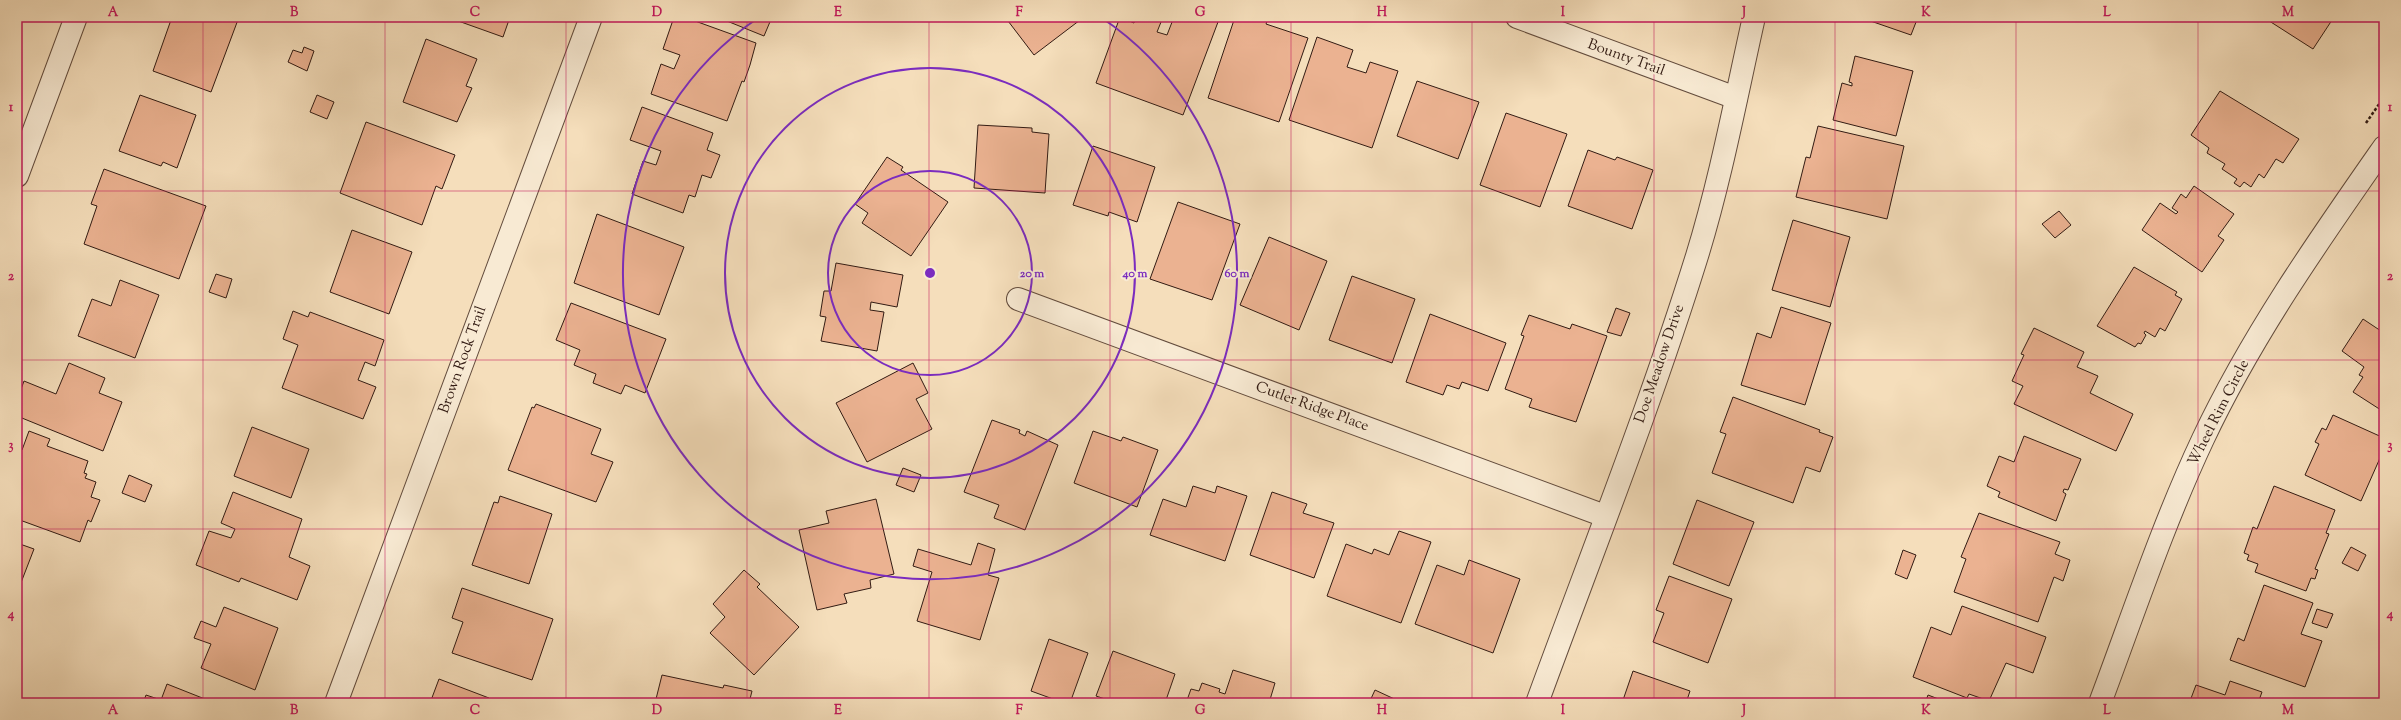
<svg xmlns="http://www.w3.org/2000/svg" width="2401" height="720" font-family="'Sorts Mill Goudy',serif">
<style>
.building{fill:#ebb291;stroke:#321b13}
.lines{fill:none;stroke-linecap:round;stroke-linejoin:round}
.minor-casing{stroke:#634c3d;stroke-width:24}
.path{stroke:#321b13;stroke-width:2.5;stroke-dasharray:3 2;stroke-linecap:butt}
.minor{stroke:#f8ead3;stroke-width:22}
.grid{fill:none;stroke:#c2185b;stroke-width:1;stroke-opacity:0.55}
.ring{fill:none;stroke:#7b2cbf;stroke-width:2}
.labels{text-anchor:middle;dominant-baseline:central;stroke-width:4;stroke-linejoin:round;paint-order:stroke}
.street-label{font-size:15px;fill:#321b13;stroke:#f8ead3}
.centre{fill:#7b2cbf;stroke:#f8ead3;stroke-width:2}
.ring-label{font-size:12px;text-anchor:middle;font-weight:bold;fill:#7b2cbf;stroke:#f8ead3;stroke-width:4;stroke-linejoin:round;paint-order:stroke}
.neatline{fill:none;stroke:#c2185b;stroke-width:1.5}
.grid-label{font-size:13px;text-anchor:middle;font-weight:bold;fill:#c2185b}
</style>
<rect width="100%" height="100%" fill="#f5debb"/>
<filter id="stains"><feTurbulence type="fractalNoise" baseFrequency=".005" numOctaves="4"/><feColorMatrix values="0 0 0 0 .2 0 0 0 0 .09 0 0 0 0 .02 0 0 0 .5 -.17"/></filter>
<radialGradient id="worn" r=".72"><stop offset=".6" stop-color="#630" stop-opacity="0"/><stop offset="1" stop-color="#630" stop-opacity=".3"/></radialGradient>
<g class="building">
<polygon points="172,17 239,17 211,92 153,71"/>
<polygon points="447,17 510,17 503,37"/>
<polygon points="674,17 684,17 756,43 750,65 744,82 742,81 727,121 651,94 661,64 674,69 680,55 663,49"/>
<polygon points="717,17 772,17 764,36"/>
<polygon points="1005,17 1084,17 1034,55"/>
<polygon points="1120,17 1134,23 1136,17 1147,17 1161,22 1157,32 1167,35 1174,17 1204,17 1218,22 1183,115 1096,83"/>
<polygon points="1235,17 1261,17 1268,19 1266,24 1308,38 1279,122 1208,98"/>
<polygon points="1859,17 1918,17 1911,35"/>
<polygon points="2263,17 2334,17 2313,49"/>
<polygon points="1317,37 1353,50 1347,67 1366,73 1370,62 1398,71 1372,148 1289,120"/>
<polygon points="426,39 477,59 466,86 472,88 457,122 403,102"/>
<polygon points="304,47 314,51 307,71 288,62 293,50 302,53"/>
<polygon points="1855,56 1913,71 1896,136 1833,120 1842,83 1852,86 1852,83 1849,82"/>
<polygon points="1417,81 1479,102 1458,159 1397,136"/>
<polygon points="2220,91 2299,139 2283,163 2276,159 2264,178 2259,174 2251,187 2244,182 2240,187 2234,183 2237,179 2222,169 2225,164 2207,153 2209,148 2191,135"/>
<polygon points="140,95 196,115 177,168 163,162 161,166 119,151"/>
<polygon points="317,95 334,102 327,119 310,112"/>
<polygon points="642,107 713,133 707,150 720,155 711,178 702,175 695,197 689,195 683,213 632,194 643,161 656,165 661,151 630,140"/>
<polygon points="1506,113 1567,134 1540,207 1480,185"/>
<polygon points="366,122 455,155 442,189 436,186 422,225 340,193"/>
<polygon points="978,125 1032,128 1032,132 1049,134 1045,193 974,188"/>
<polygon points="1818,126 1904,146 1887,219 1796,197 1806,157 1810,158"/>
<polygon points="1093,146 1155,167 1137,222 1109,212 1108,216 1073,205"/>
<polygon points="1588,150 1615,160 1617,157 1653,170 1632,229 1568,206"/>
<polygon points="887,157 903,167 901,170 948,202 911,256 862,223 868,213 855,204"/>
<polygon points="104,169 206,206 179,279 84,244 97,206 91,204"/>
<polygon points="2194,186 2234,214 2218,236 2224,240 2202,272 2142,230 2160,203 2176,214 2178,212 2172,208 2181,194 2186,198"/>
<polygon points="1178,202 1240,224 1212,300 1150,279"/>
<polygon points="2059,211 2071,225 2055,238 2042,224"/>
<polygon points="597,214 684,247 659,315 574,283"/>
<polygon points="1793,220 1850,237 1830,307 1772,290"/>
<polygon points="352,230 412,252 389,314 330,292"/>
<polygon points="1269,237 1327,261 1299,330 1240,305"/>
<polygon points="836,263 903,275 897,307 871,302 870,310 884,312 877,351 821,341 826,317 820,316 824,291 831,291"/>
<polygon points="2134,267 2177,292 2175,295 2182,299 2165,331 2160,328 2155,337 2145,331 2144,333 2146,335 2141,344 2138,343 2135,347 2097,326"/>
<polygon points="216,274 232,279 226,298 209,292"/>
<polygon points="1352,276 1415,299 1392,363 1329,340"/>
<polygon points="120,280 159,295 135,358 78,336 92,299 111,306"/>
<polygon points="571,303 666,339 645,393 625,385 621,394 593,383 596,374 574,365 580,350 556,340"/>
<polygon points="1781,307 1831,323 1805,405 1741,385 1757,333 1771,338"/>
<polygon points="1616,308 1630,313 1621,336 1607,332"/>
<polygon points="293,311 308,317 310,312 384,340 375,366 365,362 358,380 376,387 363,419 282,388 298,345 283,339"/>
<polygon points="1430,314 1506,343 1488,391 1462,382 1459,389 1447,385 1443,395 1406,382"/>
<polygon points="1529,315 1570,329 1572,324 1607,336 1576,422 1529,407 1532,399 1505,389 1524,336 1521,335"/>
<polygon points="2363,319 2384,333 2384,412 2353,392 2363,377 2359,375 2364,367 2342,351"/>
<polygon points="2034,328 2084,352 2077,367 2098,376 2090,393 2133,414 2116,451 2014,404 2023,386 2012,381 2024,355 2021,354"/>
<polygon points="69,363 105,378 99,393 122,402 103,451 17,416 17,400 24,381 56,394"/>
<polygon points="913,363 928,393 916,399 932,429 867,462 836,403"/>
<polygon points="1733,397 1820,430 1819,432 1833,437 1820,472 1806,467 1793,503 1712,473 1726,434 1720,432"/>
<polygon points="536,404 601,429 591,454 613,462 596,502 508,470 532,407 534,408"/>
<polygon points="2333,415 2384,438 2384,449 2361,501 2305,475 2319,444 2315,442 2322,428 2326,430"/>
<polygon points="992,420 1020,430 1019,433 1025,436 1027,431 1058,445 1025,530 994,518 999,505 964,492"/>
<polygon points="252,427 309,449 291,498 234,476"/>
<polygon points="29,431 50,439 47,446 88,461 84,473 87,474 85,478 96,482 91,497 100,500 91,522 88,520 80,542 17,519 17,448 22,450"/>
<polygon points="1093,431 1121,441 1123,437 1158,450 1137,507 1074,483"/>
<polygon points="2024,436 2081,459 2068,490 2064,489 2063,492 2066,494 2056,521 1998,497 2000,492 1987,486 1999,456 2014,462"/>
<polygon points="903,468 921,475 914,492 896,485"/>
<polygon points="129,475 152,485 145,502 122,493"/>
<polygon points="1193,486 1215,493 1217,486 1247,496 1225,561 1150,535 1163,499 1186,507"/>
<polygon points="2274,486 2335,510 2326,533 2329,534 2315,569 2318,570 2315,579 2311,578 2306,591 2255,572 2258,564 2247,560 2249,555 2244,553 2253,527 2257,529"/>
<polygon points="233,492 302,519 289,557 310,566 297,600 241,578 239,582 196,565 209,531 231,538 235,529 221,523"/>
<polygon points="1272,492 1307,504 1303,513 1334,523 1314,578 1250,555"/>
<polygon points="500,496 552,514 529,584 472,565 494,502 498,503"/>
<polygon points="876,499 894,574 870,580 871,588 844,594 847,603 817,610 799,530 829,523 826,511"/>
<polygon points="1697,500 1754,522 1729,586 1673,564"/>
<polygon points="1979,513 2060,542 2055,554 2070,560 2063,581 2054,577 2038,622 1954,592 1966,559 1961,557"/>
<polygon points="1399,531 1431,542 1401,623 1327,596 1346,544 1372,554 1374,549 1389,555"/>
<polygon points="17,543 34,549 17,593"/>
<polygon points="978,543 995,549 988,575 999,578 980,640 917,621 932,572 913,566 918,549 971,565"/>
<polygon points="2351,547 2366,555 2358,571 2342,563"/>
<polygon points="1903,550 1916,555 1907,579 1895,574"/>
<polygon points="1469,560 1520,579 1493,653 1415,624 1437,565 1464,575"/>
<polygon points="744,570 760,584 757,587 799,627 754,675 710,633 725,617 713,604"/>
<polygon points="1669,576 1732,599 1708,663 1653,642 1664,613 1656,610"/>
<polygon points="2264,585 2313,603 2301,634 2322,641 2305,687 2230,660 2238,638 2244,641"/>
<polygon points="462,588 553,619 532,680 452,653 463,622 452,618"/>
<polygon points="1962,606 2046,637 2033,673 2006,663 1989,701 1969,694 1967,698 1913,677 1931,627 1951,635"/>
<polygon points="224,607 278,628 255,690 201,668 211,644 194,638 201,621 216,627"/>
<polygon points="2317,609 2333,614 2327,628 2312,623"/>
<polygon points="1049,639 1088,653 1070,703 1064,703 1031,691"/>
<polygon points="1113,651 1175,674 1165,703 1117,703 1096,696"/>
<polygon points="1233,670 1275,683 1269,703 1186,703 1191,689 1199,691 1202,683 1220,689 1219,692 1225,694"/>
<polygon points="1633,671 1690,691 1686,703 1622,703"/>
<polygon points="662,675 723,688 724,685 752,691 749,703 655,703"/>
<polygon points="439,679 489,698 487,703 430,703"/>
<polygon points="2230,681 2262,692 2258,703 2190,701 2196,685 2225,695"/>
<polygon points="167,684 215,703 143,703 146,695 161,700"/>
<polygon points="1375,690 1403,703 1369,703"/>
<polygon points="1928,695 1949,703 1925,703"/>
</g>
<g class="lines">
<defs>
<g id="minor">
<polyline points="1517,17 1736,98"/>
<polyline points="17,176 76,17"/>
<polyline points="1018,299 1605,516"/>
<polyline points="336,703 591,17"/>
<path d="M1537,703C1591,555 1650,407 1697,256C1721,178 1736,97 1754,17"/>
<path d="M2100,703C2133,615 2163,524 2203,439C2252,335 2319,240 2384,147"/>
</g>
</defs>
<use href="#minor" class="minor-casing"/>
<polyline class="path" points="2366,123 2384,97"/>
<use href="#minor" class="minor"/>
</g>
<path class="grid" d="M203,17V703M385,17V703M566,17V703M747,17V703M929,17V703M1110,17V703M1291,17V703M1472,17V703M1654,17V703M1835,17V703M2016,17V703M2198,17V703M17,191H2384M17,360H2384M17,529H2384"/>
<g class="ring">
<circle cx="930" cy="273" r="102"/>
<circle cx="930" cy="273" r="205"/>
<path d="M1102 18A307 307 0 1 1 758 18"/>
</g>
<g class="labels">
<g class="street-label">
<text transform="translate(1626 58) rotate(20)">Bounty Trail</text>
<text transform="translate(463 360) rotate(-70)">Brown Rock Trail</text>
<text transform="translate(1660 364) rotate(-71)">Doe Meadow Drive</text>
<text transform="translate(1312 407) rotate(20)">Cutler Ridge Place</text>
<text transform="translate(2219 413) rotate(-63)">Wheel Rim Circle</text>
</g>
</g>
<circle cx="930" cy="273" r="6" class="centre"/>
<g class="ring-label">
<text x="1032" y="277">20 m</text>
<text x="1135" y="277">40 m</text>
<text x="1237" y="277">60 m</text>
</g>
<rect width="2401" height="720" fill="none" stroke="#f5debb" stroke-width="44"/>
<rect x="22" y="22" width="2357" height="676" class="neatline"/>
<g class="grid-label">
<text x="113" y="16">A</text>
<text x="294" y="16">B</text>
<text x="475" y="16">C</text>
<text x="657" y="16">D</text>
<text x="838" y="16">E</text>
<text x="1019" y="16">F</text>
<text x="1200" y="16">G</text>
<text x="1382" y="16">H</text>
<text x="1563" y="16">I</text>
<text x="1744" y="16">J</text>
<text x="1926" y="16">K</text>
<text x="2107" y="16">L</text>
<text x="2288" y="16">M</text>
<text x="11" y="111">1</text>
<text x="2390" y="111">1</text>
<text x="11" y="280">2</text>
<text x="2390" y="280">2</text>
<text x="11" y="449">3</text>
<text x="2390" y="449">3</text>
<text x="11" y="618">4</text>
<text x="2390" y="618">4</text>
<text x="113" y="714">A</text>
<text x="294" y="714">B</text>
<text x="475" y="714">C</text>
<text x="657" y="714">D</text>
<text x="838" y="714">E</text>
<text x="1019" y="714">F</text>
<text x="1200" y="714">G</text>
<text x="1382" y="714">H</text>
<text x="1563" y="714">I</text>
<text x="1744" y="714">J</text>
<text x="1926" y="714">K</text>
<text x="2107" y="714">L</text>
<text x="2288" y="714">M</text>
</g>
<rect width="100%" height="100%" filter="url(#stains)"/>
<rect width="100%" height="100%" fill="url(#worn)"/>
</svg>
